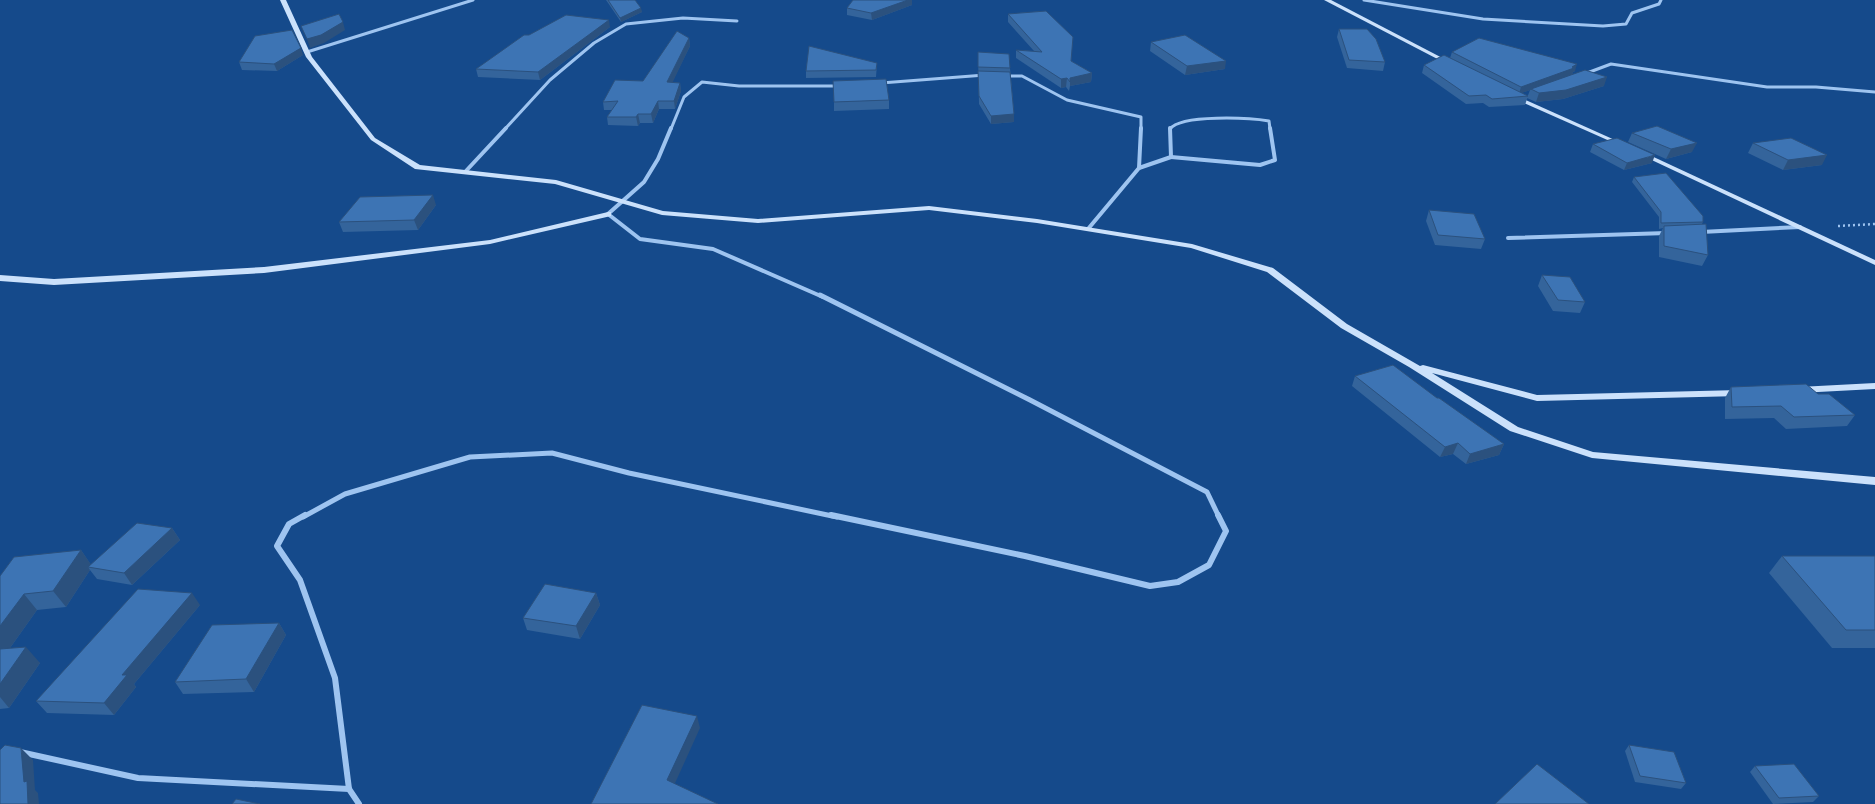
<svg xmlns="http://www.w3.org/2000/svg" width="1875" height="804" font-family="'Open Sans',sans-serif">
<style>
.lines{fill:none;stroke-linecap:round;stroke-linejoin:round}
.path{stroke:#9ec4f0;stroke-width:2.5;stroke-dasharray:2 3;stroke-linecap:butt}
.street-far3{stroke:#9ec4f0;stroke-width:3}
.street-far2{stroke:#9ec4f0;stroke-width:4}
.street-far1{stroke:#9ec4f0;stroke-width:5}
.street{stroke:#9ec4f0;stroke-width:6}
.secondary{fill:#cbe1fb;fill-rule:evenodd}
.wall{fill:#34649b}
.shaded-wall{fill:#2b517e}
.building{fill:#3d74b4;stroke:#2b517e}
</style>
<rect width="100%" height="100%" fill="#154a8b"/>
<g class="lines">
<polyline class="path" points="1838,226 1875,224"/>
<g class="street-far3">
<polyline points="1364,0 1483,19 1603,26 1626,24 1632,13 1659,4 1661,0"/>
<polyline points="307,52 473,0"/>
<polyline points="1587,73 1611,64 1767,87 1816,87 1875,92"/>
<polyline points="1006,76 1022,76 1067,100 1141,117 1141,129"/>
<polyline points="881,83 985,75"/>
<polyline points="505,129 550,80 594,43 626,24 683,18 737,21"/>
<polyline points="671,129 684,97 702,82 739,86 840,86"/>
<path d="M1170,129C1181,114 1250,118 1269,121L1270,129"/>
</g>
<g class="street-far2">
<polyline points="671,128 658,159 644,182 608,214 640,239 713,249 823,297"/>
<polyline points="1170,128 1171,157"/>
<polyline points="1171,157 1260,165 1275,160 1270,128"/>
<polyline points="1139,168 1171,157"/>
<polyline points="465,172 506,128"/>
<polyline points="1088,229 1139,168 1141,128"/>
<polyline points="1701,232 1800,227"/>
<polyline points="1508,238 1667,233"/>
</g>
<g class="street-far1">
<polyline points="820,295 1030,400 1207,492 1219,517"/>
<polyline points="303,517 345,494 470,457 552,453 629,473 837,517"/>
</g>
<g class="street">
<polyline points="305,515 289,524 277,546 300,580 335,678 349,789 359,804"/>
<polyline points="831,515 1025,556 1150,586 1178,582 1209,565 1226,531 1218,515"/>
<polyline points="20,752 138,778 349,789"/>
</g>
<g class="secondary">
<polygon points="280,0 286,0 312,57 375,138 420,165 556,180 663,211 758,219 929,206 1037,219 1192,244 1273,268 1347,324 1420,366 1423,365 1537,395 1740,390 1745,393 1740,396 1537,401 1432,373 1518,427 1593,452 1875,477 1875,485 1592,458 1510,431 1409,367 1341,328 1267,272 1191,248 1037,223 929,210 758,223 662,215 555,184 415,169 371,140 306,57"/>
<polygon points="1324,0 1331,0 1452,63 1447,64"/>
<polygon points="1513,96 1517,96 1626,145 1621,146 1513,98"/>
<polygon points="1641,153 1645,153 1875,260 1875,265 1641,155"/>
<polygon points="608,212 611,212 611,216 490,244 264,273 54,285 0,281 0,275 54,279 264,267 490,240"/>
<polygon points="1875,383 1875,389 1799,393 1794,390 1799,387"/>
</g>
</g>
<g class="wall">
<polygon points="606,0 635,0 642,12 621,22"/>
<polygon points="853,0 912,0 912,5 872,20 847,15 847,8"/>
<polygon points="1008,14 1071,61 1092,73 1091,82 1070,86 1069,91 1066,87 1061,88 1016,58 1016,50 1034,51 1008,22"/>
<polygon points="610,27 540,80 478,77 476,69 529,35"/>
<polygon points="1339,29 1385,62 1383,71 1347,68 1337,37"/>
<polygon points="689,38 690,46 672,82 680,83 681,91 675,109 659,109 653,123 640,123 638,126 608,125 607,117 612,110 604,110 603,102 643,81"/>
<polygon points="1151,42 1225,69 1185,75 1150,51"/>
<polygon points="978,52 1010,68 1014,114 1014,122 991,124 979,104"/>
<polygon points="1452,52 1575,71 1573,72 1572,75 1604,86 1563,99 1536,102 1527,98 1530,90 1521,93 1528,96 1525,105 1489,107 1483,103 1466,104 1422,73 1424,65 1450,58"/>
<polygon points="303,55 277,71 242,70 239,62"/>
<polygon points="877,63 876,77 806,78 806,71"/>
<polygon points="889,100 889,109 834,111 834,102"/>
<polygon points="1632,133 1692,152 1666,159 1628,142"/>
<polygon points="1753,143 1822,165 1783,170 1748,153"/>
<polygon points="1593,144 1652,163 1624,170 1590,152"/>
<polygon points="1634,177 1703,222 1702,224 1708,255 1702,266 1659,257 1659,236 1663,228 1659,229 1659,217 1632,182"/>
<polygon points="436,205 418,230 343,232 339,222"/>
<polygon points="1429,210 1485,239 1481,249 1435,245 1426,221"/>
<polygon points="1542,275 1585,302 1580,313 1553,311 1538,286"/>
<polygon points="1355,376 1437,398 1504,444 1499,455 1466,464 1453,454 1440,457 1352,386"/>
<polygon points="1731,387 1818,394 1855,415 1847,426 1786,429 1774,418 1725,419 1725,398"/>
<polygon points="172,528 180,540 132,585 97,579 90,570 66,607 37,610 10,648 40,663 9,708 0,709 0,576 81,550 91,565"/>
<polygon points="1782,556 1875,556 1875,648 1832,648 1769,573"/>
<polygon points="596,593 600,605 580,639 527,630 523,618"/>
<polygon points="200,605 134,684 136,687 114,715 47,713 36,701"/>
<polygon points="279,623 286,635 254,692 183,694 175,682"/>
<polygon points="1629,745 1686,783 1681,789 1635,782 1625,751"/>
<polygon points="1755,766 1819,796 1813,802 1773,804 1750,772"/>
</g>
<g class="shaded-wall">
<polygon points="908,0 912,0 912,5 872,20 871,13"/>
<polygon points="641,8 642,12 621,22 620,18"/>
<polygon points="609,20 610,27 540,80 538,72"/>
<polygon points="343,22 345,30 324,43 310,48 307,39"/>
<polygon points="689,38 690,46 669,90 667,82"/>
<polygon points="301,48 303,55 277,71 274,64"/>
<polygon points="1226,61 1225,69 1185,75 1187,66"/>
<polygon points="1577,64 1575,71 1573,72 1572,75 1519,94 1521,87 1572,67"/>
<polygon points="1092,73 1091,82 1070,86 1070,78"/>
<polygon points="1607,77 1604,86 1563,99 1536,102 1539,93"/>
<polygon points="1067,78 1066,87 1061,88 1061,79"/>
<polygon points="680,83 681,91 675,109 674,101"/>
<polygon points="658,101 659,109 653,123 651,114"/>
<polygon points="638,114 640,123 638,126 636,117"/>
<polygon points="1014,114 1014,122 991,124 991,116"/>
<polygon points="1697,143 1692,152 1666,159 1671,149"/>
<polygon points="1655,155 1652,163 1624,170 1627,163"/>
<polygon points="1827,155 1822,165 1783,170 1788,160"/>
<polygon points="433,195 436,205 418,230 414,220"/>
<polygon points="1458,443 1453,454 1440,457 1445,447"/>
<polygon points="1504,444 1499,455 1466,464 1470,454"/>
<polygon points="172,528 180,540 132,585 124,573"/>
<polygon points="81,550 92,566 88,567 90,570 66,607 53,591"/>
<polygon points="192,593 200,605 134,684 136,687 114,715 104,703 122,675"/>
<polygon points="596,593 600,605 580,639 576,626"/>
<polygon points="24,594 37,610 0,662 0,626"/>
<polygon points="279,623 286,635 254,692 246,679"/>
<polygon points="26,647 40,663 9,708 0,697 0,684"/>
<polygon points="697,716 700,728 671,792 667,780"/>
<polygon points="21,748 33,760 35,790 38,793 39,804 28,804 24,782"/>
</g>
<g class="building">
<polygon points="608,0 635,0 641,8 620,18"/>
<polygon points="853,0 908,0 871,13 847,8"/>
<polygon points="1046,11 1073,37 1071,61 1092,73 1070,78 1070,82 1067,78 1061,79 1016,50 1042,52 1008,14"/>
<polygon points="339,14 343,22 321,35 307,39 301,26"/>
<polygon points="566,15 609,20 538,72 476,69 524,35 529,35"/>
<polygon points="1339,29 1367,29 1376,39 1385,62 1349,60"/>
<polygon points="292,30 301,48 274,64 239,62 255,36"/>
<polygon points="677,31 689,38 667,82 680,83 674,101 658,101 651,114 638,114 636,117 607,117 618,101 603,102 615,80 643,81"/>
<polygon points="1185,35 1226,61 1187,66 1151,42"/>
<polygon points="1479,38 1577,64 1572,67 1574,68 1521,87 1452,52"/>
<polygon points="809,46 877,63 876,70 806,71"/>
<polygon points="978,52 1009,54 1010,68 978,67"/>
<polygon points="1444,55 1528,96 1492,99 1486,95 1469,96 1424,65"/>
<polygon points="1585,70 1607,77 1566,90 1539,93 1531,89"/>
<polygon points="978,71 1010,72 1014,114 991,116 979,96"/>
<polygon points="886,79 889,100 834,102 833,81"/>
<polygon points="1657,126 1697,143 1671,149 1632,133"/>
<polygon points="1617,138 1655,155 1627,163 1593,144"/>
<polygon points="1791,138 1827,155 1788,160 1753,143"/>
<polygon points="1666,173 1703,216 1703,222 1661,223 1661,212 1634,177"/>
<polygon points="433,195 414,220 339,222 360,197"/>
<polygon points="1429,210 1474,214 1485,239 1438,235"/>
<polygon points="1706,224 1708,255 1664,246 1664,226"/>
<polygon points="1542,275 1570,277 1585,302 1558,300"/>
<polygon points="1393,365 1437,398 1439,398 1504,444 1470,454 1458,443 1445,447 1355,376"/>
<polygon points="1806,384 1818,394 1829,394 1855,415 1794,417 1781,406 1732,407 1731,387"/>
<polygon points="137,523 172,528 124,573 88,567"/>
<polygon points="81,550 53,591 24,594 0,626 0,576 14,557"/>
<polygon points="1782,556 1875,556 1875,630 1846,630"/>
<polygon points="545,584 596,593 576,626 523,618"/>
<polygon points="138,589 192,593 122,675 127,675 104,703 36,701"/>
<polygon points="279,623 246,679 175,682 212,625"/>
<polygon points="26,647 0,684 0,649"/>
<polygon points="642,705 697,716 667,780 718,804 591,804"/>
<polygon points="5,745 21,748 24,782 27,781 28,804 0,804 0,750"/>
<polygon points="1629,745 1674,752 1686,783 1640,776"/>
<polygon points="1537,764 1589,804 1495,804"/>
<polygon points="1794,764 1819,796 1779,798 1755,766"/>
<polygon points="236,799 260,804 232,804"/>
</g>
</svg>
